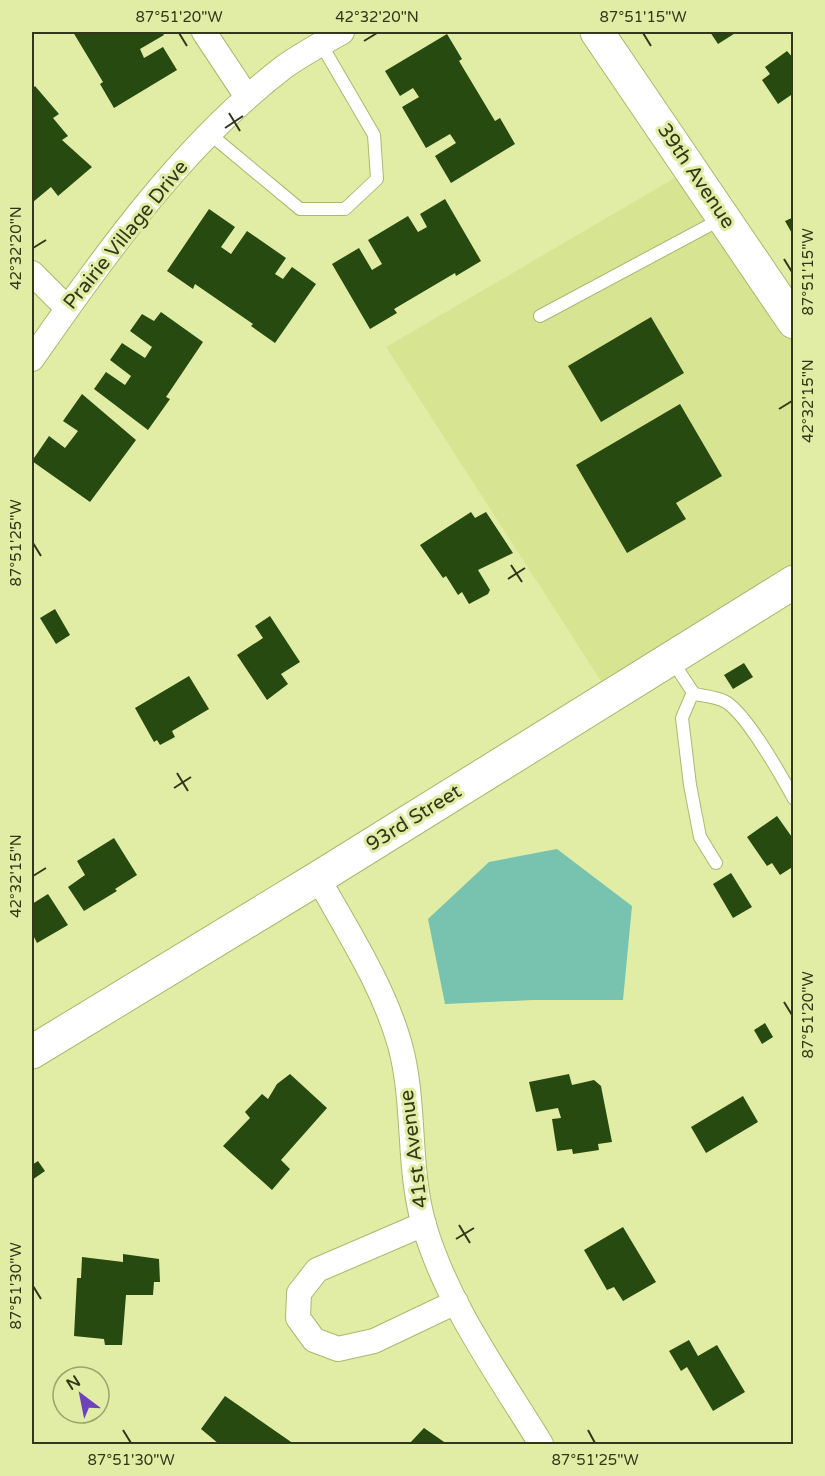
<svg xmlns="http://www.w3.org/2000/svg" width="825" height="1476" font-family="'Varela Round',sans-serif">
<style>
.built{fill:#d7e492}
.water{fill:#77c3b0}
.building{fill:#264a10}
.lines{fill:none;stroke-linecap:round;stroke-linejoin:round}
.lane-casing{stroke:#acb76f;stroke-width:14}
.street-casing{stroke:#acb76f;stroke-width:26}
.secondary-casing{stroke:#acb76f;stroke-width:35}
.lane{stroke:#fff;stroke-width:12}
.street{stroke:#fff;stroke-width:24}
.secondary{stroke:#fff;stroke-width:33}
.ticks{fill:none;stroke:#33371a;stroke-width:2}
.labels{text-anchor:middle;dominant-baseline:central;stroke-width:6;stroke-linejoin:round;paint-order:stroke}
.street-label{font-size:20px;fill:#33371a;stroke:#e1eda4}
.neatline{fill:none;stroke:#33371a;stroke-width:2}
.ticks-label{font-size:15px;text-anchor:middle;fill:#33371a}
</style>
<rect width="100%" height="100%" fill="#e1eda4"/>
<polygon class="built" points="692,168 793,322 793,582 659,665 601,681 386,347"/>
<polygon class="water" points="557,849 632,906 623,1000 533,1000 445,1004 428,919 489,862"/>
<g class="building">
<polygon points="73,32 162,32 164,35 140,49 144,58 163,47 177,70 114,108 100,84 103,82"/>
<polygon points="710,32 737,32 718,44"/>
<polygon points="447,34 462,59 459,61 495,121 500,118 515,144 451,183 435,156 456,143 450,134 426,148 402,107 419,97 413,88 400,96 385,71"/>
<polygon points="787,51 794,59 794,93 778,104 762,80 770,74 765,67"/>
<polygon points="35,86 59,114 53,118 68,136 62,140 92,167 58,196 51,187 33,202 32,89"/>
<polygon points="445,199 481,261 456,276 455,273 394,309 397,313 370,329 332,264 359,248 372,270 382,264 368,240 408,216 418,232 427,227 420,214"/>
<polygon points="209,209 235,227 221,247 231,254 247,231 286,258 275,274 283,279 292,267 316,284 275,343 251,326 253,324 195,284 193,289 167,271"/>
<polygon points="794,217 794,237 785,221"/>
<polygon points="161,312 203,342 166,397 170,399 148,430 94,389 106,372 125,385 131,376 110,360 122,343 145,358 152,347 130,331 142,314 154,321"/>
<polygon points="651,317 684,373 601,422 568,366"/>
<polygon points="82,394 136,440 90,502 32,461 49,436 65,448 78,431 63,421"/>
<polygon points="680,404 722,476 676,503 686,519 627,553 576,465"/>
<polygon points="471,512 475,518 486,512 513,553 478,570 490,590 488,594 469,604 462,592 458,595 446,576 443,578 420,545"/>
<polygon points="55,609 70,635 56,644 40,618"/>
<polygon points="270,616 300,662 281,674 288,684 267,700 237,655 263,638 255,626"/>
<polygon points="744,663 753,677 733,689 724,675"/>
<polygon points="189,676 209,709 172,731 175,737 160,745 157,740 154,742 135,708"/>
<polygon points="777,816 794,840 794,866 780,875 772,863 767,866 747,837"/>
<polygon points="114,838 137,875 115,889 117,891 84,911 68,887 85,875 77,861"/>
<polygon points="731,873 752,907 733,918 713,884"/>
<polygon points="48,894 68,925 37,943 32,933 32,904"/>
<polygon points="765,1023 773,1037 762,1044 754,1030"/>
<polygon points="290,1074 327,1108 281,1160 290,1169 272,1190 223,1146 250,1118 245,1112 262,1094 268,1099 277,1084"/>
<polygon points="569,1074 572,1085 594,1080 601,1086 612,1142 598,1144 599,1150 573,1154 572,1149 557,1151 552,1119 561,1118 558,1108 536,1112 529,1082"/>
<polygon points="743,1096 758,1122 706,1153 691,1127"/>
<polygon points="38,1161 45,1171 32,1180 32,1165"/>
<polygon points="623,1227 656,1282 623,1301 614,1287 607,1290 584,1250"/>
<polygon points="123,1254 159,1259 160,1282 154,1282 153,1295 126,1295 122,1345 105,1345 104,1339 74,1336 77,1278 81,1278 82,1257 123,1262"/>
<polygon points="689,1340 698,1356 717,1345 745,1392 713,1411 687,1367 681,1371 669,1351"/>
<polygon points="225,1396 294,1444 219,1444 201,1429"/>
<polygon points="424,1428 447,1444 409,1444"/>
</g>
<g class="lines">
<defs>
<g id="lane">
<polyline points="211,135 300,209 345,209 377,179 374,135 321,44"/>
<polyline points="540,316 723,218"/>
<path d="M671,659L694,694C704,696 718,697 726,702C747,715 781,775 794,799"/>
<polyline points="693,692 682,718 690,785 700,837 716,863"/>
</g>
<g id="street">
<polyline points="204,32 247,97"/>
<polyline points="32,273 67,308"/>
<path d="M32,359C105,255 182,145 284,67C302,54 323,43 342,32"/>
<path d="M318,878C348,932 383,985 400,1045C416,1104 407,1166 424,1225C447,1304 499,1375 541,1444"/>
<polyline points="424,1224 317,1270 299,1293 298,1318 314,1340 338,1349 374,1341 456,1302"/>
</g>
<g id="secondary">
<polyline points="597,32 794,322"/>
<polyline points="32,1052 318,878 794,582"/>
</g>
</defs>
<use href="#lane" class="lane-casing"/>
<use href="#street" class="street-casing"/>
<use href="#secondary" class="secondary-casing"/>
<use href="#lane" class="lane"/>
<use href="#street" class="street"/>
<use href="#secondary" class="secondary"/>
</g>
<path class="ticks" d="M179,33L187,46M643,33L651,46M364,41L377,33M229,113L240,131M225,128L243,116M33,248L46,240M784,259L792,272M779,409L792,401M33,543L41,556M511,565L522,582M508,579L525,568M177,773L188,791M174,788L191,777M33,876L46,868M784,1002L792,1015M459,1225L470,1243M456,1239L474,1228M33,1286L41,1299M123,1430L131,1443M588,1430L595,1443"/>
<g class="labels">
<g class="street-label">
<text transform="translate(696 176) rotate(56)">39th Avenue</text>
<text transform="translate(126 235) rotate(-51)">Prairie Village Drive</text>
<text transform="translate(414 818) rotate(-32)">93rd Street</text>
<text transform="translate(414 1149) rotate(-97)">41st Avenue</text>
</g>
</g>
<rect width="825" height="1476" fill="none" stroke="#e1eda4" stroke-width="66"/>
<g transform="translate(81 1395) rotate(328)"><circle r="28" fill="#e1eda4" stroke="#9ba46d" stroke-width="1.5"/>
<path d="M0-4.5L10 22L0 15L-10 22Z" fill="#6e42ba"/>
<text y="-9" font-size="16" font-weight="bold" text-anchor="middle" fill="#33371a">N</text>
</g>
<rect x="33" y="33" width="759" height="1410" class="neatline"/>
<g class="ticks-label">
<text x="179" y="22">87°51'20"W</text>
<text x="377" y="22">42°32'20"N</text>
<text x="643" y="22">87°51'15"W</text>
<text transform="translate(16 248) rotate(-90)" y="5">42°32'20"N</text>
<text transform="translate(808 272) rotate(-90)" y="5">87°51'15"W</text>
<text transform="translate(808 401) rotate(-90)" y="5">42°32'15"N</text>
<text transform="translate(16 543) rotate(-90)" y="5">87°51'25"W</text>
<text transform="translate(16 876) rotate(-90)" y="5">42°32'15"N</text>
<text transform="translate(808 1015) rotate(-90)" y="5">87°51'20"W</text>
<text transform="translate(16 1286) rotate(-90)" y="5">87°51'30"W</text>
<text x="131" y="1465">87°51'30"W</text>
<text x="595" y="1465">87°51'25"W</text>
</g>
</svg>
